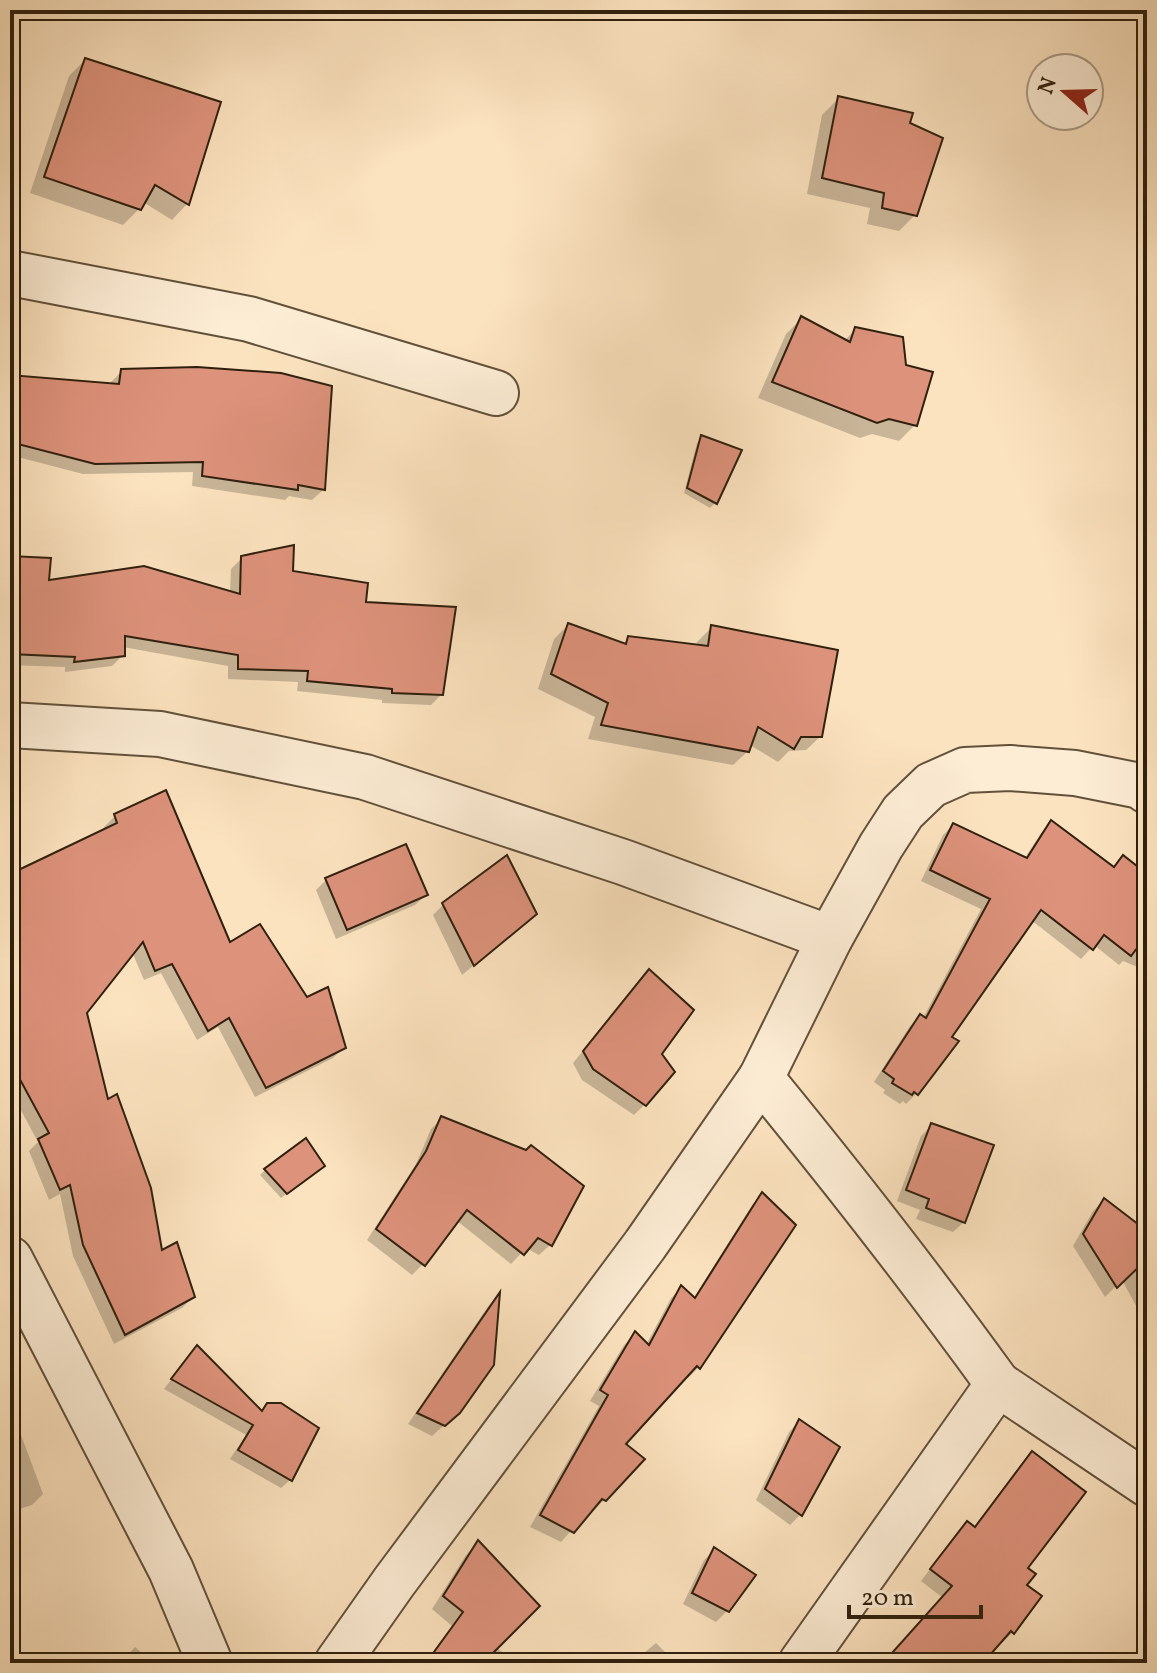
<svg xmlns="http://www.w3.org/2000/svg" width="1157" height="1673" font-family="Vollkorn,serif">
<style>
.shadow{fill:#0003}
.building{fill:#dd927b;stroke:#2f200e;stroke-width:2}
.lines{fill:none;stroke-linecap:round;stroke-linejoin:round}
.minor-casing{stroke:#62513a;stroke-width:48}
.minor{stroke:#fdedd5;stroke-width:44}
</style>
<rect width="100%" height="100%" fill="#fce3bf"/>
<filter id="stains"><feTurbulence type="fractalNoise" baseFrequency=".0025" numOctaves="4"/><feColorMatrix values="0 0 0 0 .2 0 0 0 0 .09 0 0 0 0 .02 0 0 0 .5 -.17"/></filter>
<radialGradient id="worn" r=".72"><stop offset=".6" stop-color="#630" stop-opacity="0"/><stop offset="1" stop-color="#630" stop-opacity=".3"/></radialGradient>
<g class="shadow">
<polygon points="85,60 219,104 187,204 172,220 143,202 139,209 123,225 30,193 69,76"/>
<polygon points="838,99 907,124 915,215 899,231 867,224 870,208 807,194 822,115"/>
<polygon points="802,318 844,341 856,329 915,425 899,441 872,434 860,438 758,398 786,334"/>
<polygon points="10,347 16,348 14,377 110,385 111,382 122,371 323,490 312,500 289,496 285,500 192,486 193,472 83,474 10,455 10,458"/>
<polygon points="702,438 715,503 710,508 684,493 697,443"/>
<polygon points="10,558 47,582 230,594 231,569 242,558 291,573 363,604 442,694 431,705 382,703 382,700 297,691 298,682 228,679 228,666 123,647 123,655 112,666 65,672 65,667 10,665"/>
<polygon points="568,625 622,645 629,638 696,646 697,642 711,628 821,736 806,750 789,751 778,762 750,745 748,751 733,765 588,739 595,717 538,689 554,639"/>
<polygon points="115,816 229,945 307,1000 344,1047 333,1058 255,1097 218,1027 197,1040 161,973 144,980 132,952 85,1012 107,1102 161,1253 193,1297 182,1308 114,1344 73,1256 60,1194 49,1200 29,1151 38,1142 10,1090 10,847 21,871 106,831 104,827"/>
<polygon points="1051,822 1113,868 1147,876 1147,971 1123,961 1119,965 1094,945 1081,959 1031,920 950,1037 916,1094 906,1104 903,1101 900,1104 883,1093 885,1090 874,1082 910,1026 920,1016 923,1018 981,909 921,881 943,835 953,825 1024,859 1041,833"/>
<polygon points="327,879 426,895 415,905 336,939 316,890"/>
<polygon points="444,904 524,924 462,975 433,915"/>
<polygon points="639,983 660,1054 645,1104 634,1115 582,1080 573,1063"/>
<polygon points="442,1118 550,1245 539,1255 526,1248 511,1264 456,1220 423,1264 412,1275 367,1240 416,1164 431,1129"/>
<polygon points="932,1125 964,1222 953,1232 916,1219 920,1210 897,1201 921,1136"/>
<polygon points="265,1170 317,1171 281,1198 260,1175"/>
<polygon points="762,1195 793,1226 698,1368 688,1378 686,1376 623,1444 604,1500 593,1511 591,1509 561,1542 530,1527 599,1406 590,1401 624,1345 635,1334 646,1345 671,1298 681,1288 693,1299 752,1205"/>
<polygon points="1104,1200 1147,1233 1147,1326 1122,1280 1105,1297 1073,1246 1093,1211"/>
<polygon points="497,1297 459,1412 432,1436 408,1424 489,1305"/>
<polygon points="189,1356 261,1412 268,1405 290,1480 281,1488 230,1459 246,1435 164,1389"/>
<polygon points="11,1408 43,1494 32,1505 10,1512"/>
<polygon points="799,1421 800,1515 790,1525 756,1500 789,1432"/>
<polygon points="1032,1454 1025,1568 1013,1632 1002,1643 1000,1641 980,1663 886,1663 943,1598 921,1581 957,1534 968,1523 974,1528 1021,1464"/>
<polygon points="478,1543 496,1647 506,1655 500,1663 425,1663 452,1626 432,1609 466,1555"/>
<polygon points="715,1549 727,1611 716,1622 683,1604 704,1560"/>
<polygon points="656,1643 676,1663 632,1663"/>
<polygon points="135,1647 153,1663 120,1663"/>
</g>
<g class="building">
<polygon points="85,58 221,102 189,205 155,185 141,210 44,177"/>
<polygon points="838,96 913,113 910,123 943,138 917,216 882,208 884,193 822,178"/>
<polygon points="801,316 850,342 855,327 903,337 906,365 933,372 917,426 889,419 877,423 772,382"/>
<polygon points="197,367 281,373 332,386 325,490 298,485 298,490 202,476 203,462 95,464 10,442 10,375 119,384 121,369"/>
<polygon points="701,435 742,450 717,504 687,488"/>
<polygon points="294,545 293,571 368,583 366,602 456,607 443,695 392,693 392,689 307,681 308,671 238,669 238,655 125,636 125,656 74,662 75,657 10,654 10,556 51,558 49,580 144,566 240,594 241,556"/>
<polygon points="568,623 626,644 628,636 708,646 711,625 838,650 822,737 801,737 794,749 758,727 749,752 601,725 608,703 551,674"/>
<polygon points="166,790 230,942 260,924 307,997 328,987 346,1048 266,1088 229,1018 208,1031 172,964 155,971 143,942 87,1013 108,1099 117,1094 151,1188 162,1250 177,1242 195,1297 125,1335 83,1245 70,1185 60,1190 38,1139 49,1133 10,1061 10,874 117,823 114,814"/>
<polygon points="1051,820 1114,867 1123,855 1147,874 1147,935 1131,956 1104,935 1093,950 1041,910 952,1037 959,1041 918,1095 914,1092 912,1095 892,1083 894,1079 883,1071 920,1014 926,1018 990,899 930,870 953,823 1027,858"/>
<polygon points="406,844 428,895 347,930 325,878"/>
<polygon points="507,855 537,914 474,966 442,903"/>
<polygon points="649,969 694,1010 662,1054 675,1072 646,1106 593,1069 583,1051"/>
<polygon points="441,1116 526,1150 531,1145 584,1186 552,1246 538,1238 524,1255 467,1210 425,1266 376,1229 426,1151"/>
<polygon points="931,1123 994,1145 965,1223 926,1208 929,1199 906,1190"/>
<polygon points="306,1138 325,1166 287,1194 264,1169"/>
<polygon points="762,1192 796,1225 700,1369 697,1366 626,1444 645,1459 606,1501 602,1499 574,1533 540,1515 608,1395 600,1390 635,1331 649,1345 681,1285 695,1298"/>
<polygon points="1104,1198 1147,1231 1147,1259 1117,1288 1083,1234"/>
<polygon points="500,1292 494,1365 460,1413 445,1426 417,1413"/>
<polygon points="197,1345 262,1411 267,1403 281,1403 319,1428 292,1481 238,1450 253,1425 171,1379"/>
<polygon points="799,1419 840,1447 802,1516 765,1489"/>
<polygon points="1032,1451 1086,1492 1028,1568 1036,1574 1027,1585 1042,1596 1014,1634 1011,1631 983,1663 883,1663 952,1586 930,1569 967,1521 975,1527"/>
<polygon points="478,1540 540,1606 483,1663 426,1663 463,1612 443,1596"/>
<polygon points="714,1547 756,1575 729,1612 692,1593"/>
</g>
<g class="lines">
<defs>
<g id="minor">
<polyline points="10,273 249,319 496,393"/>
<polyline points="10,725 160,734 365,777 623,862 830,938"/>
<polyline points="761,1078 830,938 881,846 903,812 931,785 965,770 1010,768 1075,773 1140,786 1147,791"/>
<polyline points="10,1259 171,1570 210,1663"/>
<polyline points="998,1384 1147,1484"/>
<path d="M337,1663L394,1582L645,1245L761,1078C843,1178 922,1279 998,1384L801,1663"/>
</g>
</defs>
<use href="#minor" class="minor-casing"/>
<use href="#minor" class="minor"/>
</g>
<rect width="1157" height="1673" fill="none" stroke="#fce3bf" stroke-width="40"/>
<rect x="12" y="12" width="1133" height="1649" fill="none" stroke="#2f200e" stroke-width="4"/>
<rect x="20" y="20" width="1117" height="1633" fill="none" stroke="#2f200e" stroke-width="2"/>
<g transform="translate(1065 92) rotate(290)"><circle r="38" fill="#fdedd5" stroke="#ab9b85" stroke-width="2"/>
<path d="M0-6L14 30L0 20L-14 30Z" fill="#8f2418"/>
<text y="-12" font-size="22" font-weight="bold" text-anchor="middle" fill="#2f200e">N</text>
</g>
<path d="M849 1605v12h132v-12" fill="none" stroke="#2f200e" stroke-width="4"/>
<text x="861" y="1605" font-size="24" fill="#2f200e" stroke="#fdedd5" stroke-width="6" paint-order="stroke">20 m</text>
<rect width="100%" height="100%" filter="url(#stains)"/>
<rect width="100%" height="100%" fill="url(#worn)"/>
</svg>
